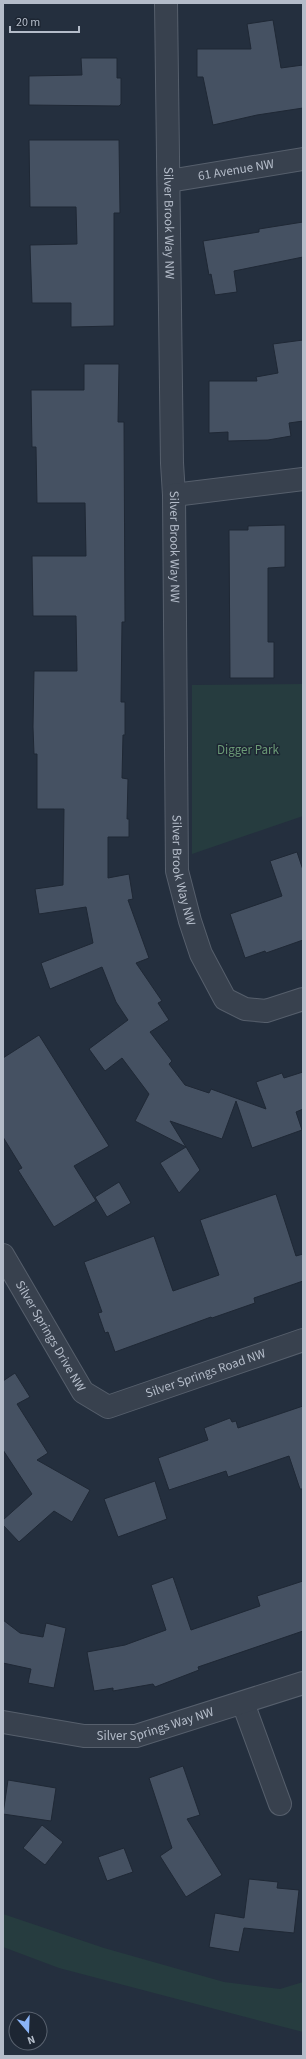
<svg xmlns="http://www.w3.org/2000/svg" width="306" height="2059" font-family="'Source Sans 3',sans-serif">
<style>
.green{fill:#263c3f}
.building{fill:#455162;stroke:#1f2835}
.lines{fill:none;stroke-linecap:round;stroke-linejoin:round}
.minor-casing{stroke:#565f6c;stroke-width:24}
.minor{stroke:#38414e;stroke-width:22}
.labels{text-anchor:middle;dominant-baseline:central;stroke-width:3;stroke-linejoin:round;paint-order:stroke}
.street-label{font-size:13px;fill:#b4bcc9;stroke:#1d2633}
.park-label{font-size:13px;fill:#6b9a76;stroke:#1d2633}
</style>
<rect width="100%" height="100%" fill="#242f3e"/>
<g class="green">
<polygon points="303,684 303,816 192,854 192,685"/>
<polygon points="3,1914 104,1948 224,1982 280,1989 303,1982 303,2032 59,1968 3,1947"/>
</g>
<g class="building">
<polygon points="273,20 281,68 303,65 303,108 257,115 213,125 203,77 197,77 197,49 251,49 247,24"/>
<polygon points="81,58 117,58 117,78 121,78 121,104 119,106 29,105 29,76 82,75"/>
<polygon points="29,140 119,140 120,213 114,213 114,326 71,327 71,303 32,303 30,245 77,244 76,207 30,207"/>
<polygon points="303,222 303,257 234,271 237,292 215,295 211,274 209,275 203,241 259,232 259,229"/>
<polygon points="303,340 303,421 289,423 291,436 268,440 228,441 228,432 209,433 209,381 257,381 256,377 278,373 273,344"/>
<polygon points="84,364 119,364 118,422 124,422 125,622 122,622 121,702 125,702 125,735 123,735 122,778 128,779 127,819 129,819 129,837 108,837 108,878 129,874 133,899 128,900 149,958 136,963 162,1001 158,1003 169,1020 150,1032 172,1061 169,1064 185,1085 209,1093 211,1089 266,1109 256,1082 282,1073 284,1078 303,1072 303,1109 296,1112 302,1130 252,1148 236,1101 222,1139 170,1121 186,1147 135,1121 149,1094 122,1058 105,1071 89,1049 128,1020 116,1002 102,967 50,989 41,963 93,943 86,907 39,914 35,889 63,885 64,809 37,809 37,754 34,754 33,727 34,671 77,671 76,616 33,616 32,556 86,556 85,503 37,503 36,447 32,447 31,390 84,390"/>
<polygon points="285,525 285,567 268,568 268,642 274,642 274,678 230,678 229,530 248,530 248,526"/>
<polygon points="297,852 303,870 303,940 266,953 265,951 245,958 230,914 282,896 270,861"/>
<polygon points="39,1035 109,1146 74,1166 96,1201 54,1227 18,1170 22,1168 3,1137 3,1058"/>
<polygon points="186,1147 200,1170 179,1193 160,1163"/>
<polygon points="119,1182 131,1203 107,1217 95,1197"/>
<polygon points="276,1194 296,1256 303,1254 303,1281 254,1298 255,1303 212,1318 211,1317 115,1352 108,1332 105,1333 98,1313 102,1312 84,1262 154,1236 173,1291 219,1275 200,1220"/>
<polygon points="15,1373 30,1397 17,1404 48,1453 37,1460 90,1490 72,1522 54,1511 19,1542 3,1525 3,1520 32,1494 3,1450 3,1381"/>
<polygon points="303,1406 303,1489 300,1489 289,1456 228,1477 226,1471 169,1490 158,1458 208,1440 204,1428 230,1418 232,1422 236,1421 238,1428"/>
<polygon points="155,1481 167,1519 118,1537 104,1499"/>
<polygon points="173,1577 191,1630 260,1606 257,1596 303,1581 303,1631 198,1667 199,1670 155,1687 153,1684 113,1691 113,1688 94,1691 87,1652 125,1645 166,1630 151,1585"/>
<polygon points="3,1620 20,1633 43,1637 46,1623 66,1628 54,1688 28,1683 31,1669 3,1663"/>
<polygon points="183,1766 200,1815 187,1819 222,1875 186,1897 160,1856 172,1848 149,1778"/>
<polygon points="8,1780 56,1788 51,1821 3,1814"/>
<polygon points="42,1825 63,1842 45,1865 23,1848"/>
<polygon points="124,1848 133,1872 107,1881 98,1857"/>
<polygon points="249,1879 278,1882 277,1888 299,1890 294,1933 244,1928 239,1952 209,1947 215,1913 244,1918"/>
</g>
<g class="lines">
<defs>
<g id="minor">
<path id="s1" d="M166,3L172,463L174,495L177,871L190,921L201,954L225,999L245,1009L266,1011L303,999"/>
<path id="s2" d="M169,181L303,159"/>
<polyline points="174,495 303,479"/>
<path id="s3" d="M3,1255L83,1392L108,1407L303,1340"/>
<polyline points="243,1703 280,1804"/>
<path id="s4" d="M3,1722L84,1736H136L303,1683"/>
</g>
</defs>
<use href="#minor" class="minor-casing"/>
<use href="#minor" class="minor"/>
</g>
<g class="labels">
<g class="street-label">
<text stroke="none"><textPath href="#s2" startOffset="68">61 Avenue NW</textPath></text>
<text stroke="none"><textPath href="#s1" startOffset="220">Silver Brook Way NW</textPath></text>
<text stroke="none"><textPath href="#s1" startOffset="544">Silver Brook Way NW</textPath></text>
<text stroke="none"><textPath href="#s1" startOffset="868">Silver Brook Way NW</textPath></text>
<text stroke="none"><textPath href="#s3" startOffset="94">Silver Springs Drive NW</textPath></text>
<text stroke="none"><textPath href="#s3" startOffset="291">Silver Springs Road NW</textPath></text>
<text stroke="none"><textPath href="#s4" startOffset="155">Silver Springs Way NW</textPath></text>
</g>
<g class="park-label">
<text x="248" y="750">Digger Park</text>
</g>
</g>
<rect width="306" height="2059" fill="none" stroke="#b4bcc9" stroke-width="8"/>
<g transform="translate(28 2031) rotate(161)"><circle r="19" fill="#1d2633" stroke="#59626f"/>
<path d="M0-3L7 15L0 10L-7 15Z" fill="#8ab4f8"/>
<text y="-6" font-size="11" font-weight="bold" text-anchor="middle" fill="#b4bcc9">N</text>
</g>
<path d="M10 26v6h69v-6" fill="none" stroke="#b4bcc9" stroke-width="2"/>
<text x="16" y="26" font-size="12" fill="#b4bcc9" stroke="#1d2633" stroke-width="3" paint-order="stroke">20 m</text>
</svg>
